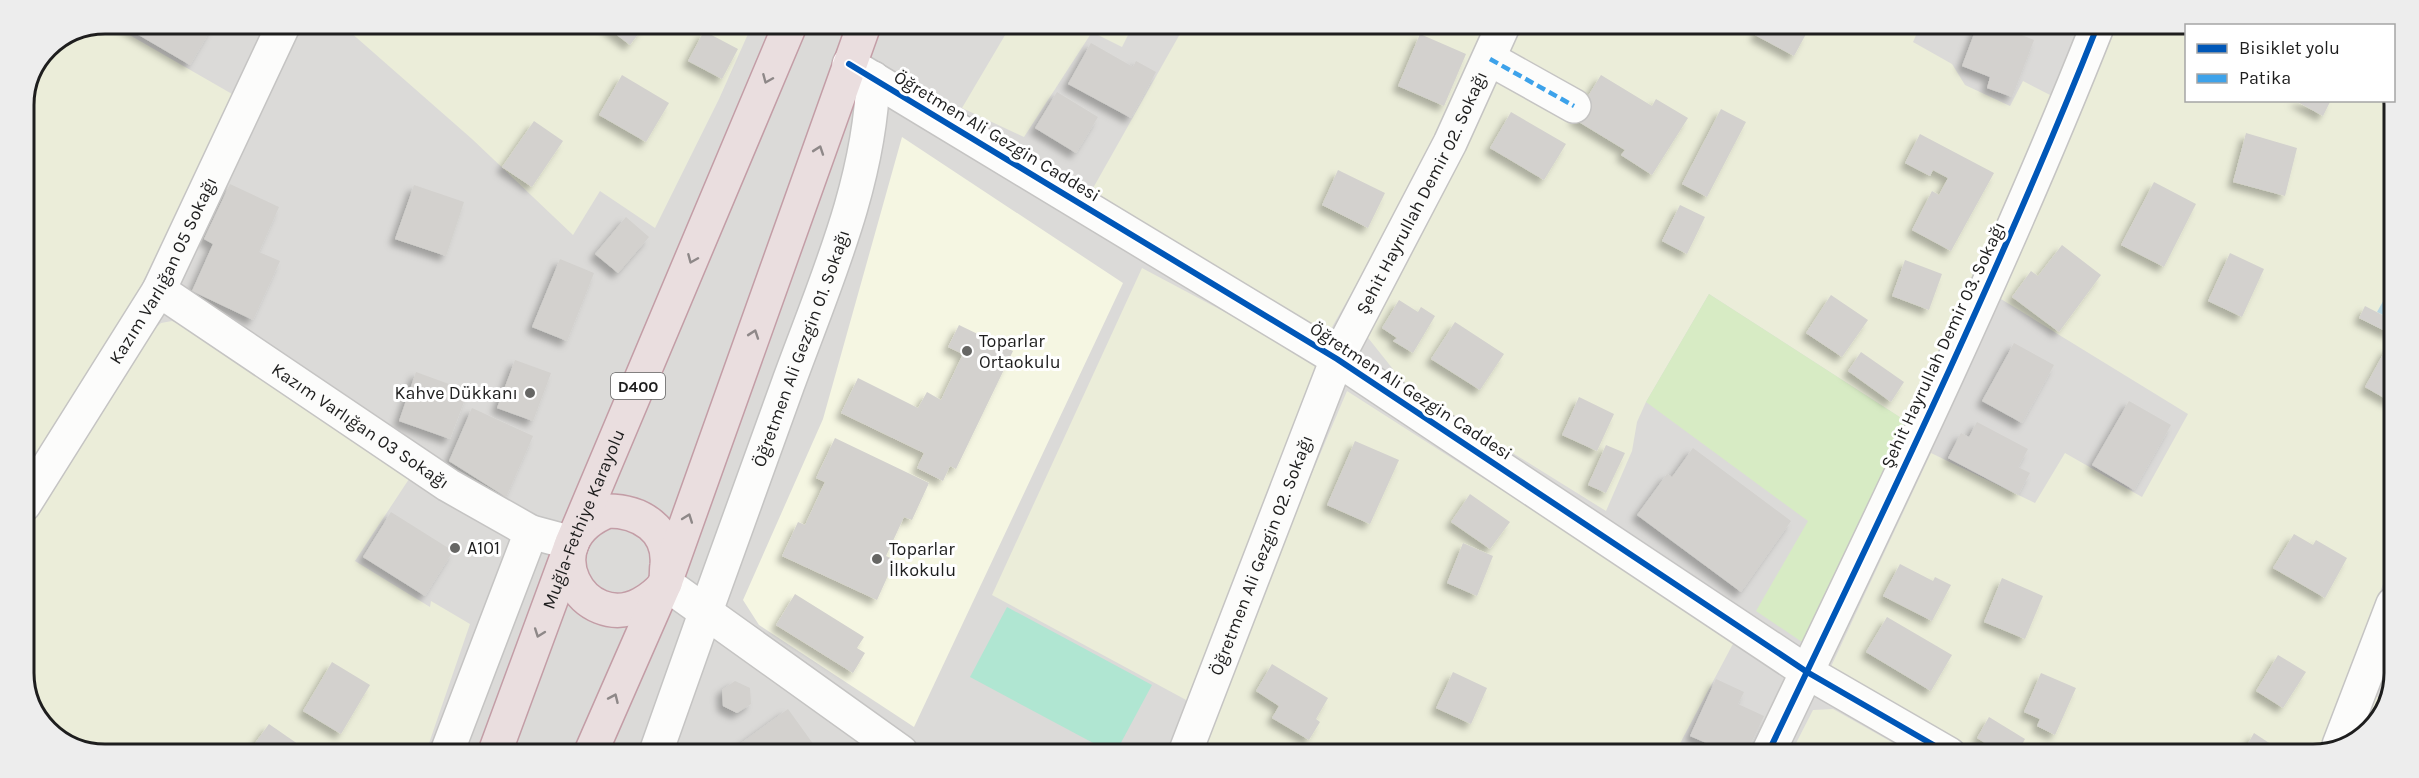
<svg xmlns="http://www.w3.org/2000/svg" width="2419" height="778" font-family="Karla,sans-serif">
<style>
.residential{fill:#dbdad8}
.education{fill:#f5f6e2}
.farmland{fill:#ebedd9}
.grass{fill:#d7ebc4}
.pitch{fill:#b0e6d2}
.water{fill:#b9d6e1}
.building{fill:#d3d1ce;filter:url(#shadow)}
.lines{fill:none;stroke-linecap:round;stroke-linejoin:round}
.minor-casing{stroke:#c5c4c3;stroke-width:36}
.highway-casing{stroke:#c39da6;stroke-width:36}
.minor{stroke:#fcfcfb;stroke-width:33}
.highway{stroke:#eadedf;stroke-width:33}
.quiet{stroke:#3da2ea;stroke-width:4.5;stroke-dasharray:9 4.5;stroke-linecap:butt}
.cycleway-casing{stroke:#fff;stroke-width:10}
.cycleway{stroke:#0057b8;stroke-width:6}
.oneway{stroke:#8e8888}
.poi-dot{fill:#666664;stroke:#fff;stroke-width:2}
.labels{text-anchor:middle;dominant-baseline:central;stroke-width:6;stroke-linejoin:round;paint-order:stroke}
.shield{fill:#fff;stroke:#626262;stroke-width:1.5}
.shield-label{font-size:16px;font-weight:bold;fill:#1e1e1e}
.street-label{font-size:18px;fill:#1e1e1e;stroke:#fff}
.poi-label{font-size:18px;fill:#1e1e1e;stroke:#fff;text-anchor:start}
.rim{fill:none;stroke:#1e1e1e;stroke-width:3}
</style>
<defs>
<filter id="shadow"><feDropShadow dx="-5.5" dy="5.5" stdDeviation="3" flood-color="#0004"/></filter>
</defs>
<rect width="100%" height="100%" fill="#ecebe7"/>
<polygon class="residential" points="105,24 2186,27 2186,100 2394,100 2394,96 2395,100 2392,694 2363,737 2314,754 84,751 41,722 24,678 24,105 48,48"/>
<polygon class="education" points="902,137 1123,283 914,727 759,625 743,600 823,419"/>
<g class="farmland">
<polygon points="105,24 115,24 114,26 239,98 125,316 24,481 24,105 48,48"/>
<polygon points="341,24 752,25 719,99 655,228 600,191 573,235 472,139"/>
<polygon points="1011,25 1133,25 1122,47 1092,32 1024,137 962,108"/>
<polygon points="1185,25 1490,26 1410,190 1327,336 1092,190"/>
<polygon points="1519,26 1920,26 1913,42 1952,64 1965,85 2010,106 2023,81 2054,97 1912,425 1709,294 1646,402 1637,422 1632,451 1606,511 1408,388 1365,334 1500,77"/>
<polygon points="2110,27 2186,27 2186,100 2394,100 2394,96 2395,100 2393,557 2321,752 2314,754 1974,754 1828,673 1931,453 2035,503 2065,453 2142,497 2188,414 1996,296"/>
<polygon points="1142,268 1324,365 1188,701 992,595"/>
<polygon points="172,321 186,327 409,479 355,561 430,607 431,601 470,624 426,752 84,751 41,722 24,678 24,528 150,333 161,323"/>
<polygon points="1347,391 1735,640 1676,751 1679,753 1203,753 1241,640"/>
<polygon points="2374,695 2387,702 2363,737 2357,739"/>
<polygon points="1833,709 1911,753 1791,753 1813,710"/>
</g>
<polygon class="grass" points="1709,294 1912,425 1808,646 1756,611 1808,521 1646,402"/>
<polygon class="pitch" points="1007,607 1152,685 1116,752 1110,752 970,677"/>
<polygon class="water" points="2394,282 2394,313 2391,319 2377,312"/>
<g class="building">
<polygon points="120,24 214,24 190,65"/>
<polygon points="604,25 645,25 630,45"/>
<polygon points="1760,26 1792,26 1806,34 1794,56 1755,35"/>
<polygon points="1977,26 1999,26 2034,40 2012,97 1987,88 1990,77 1962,66"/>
<polygon points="704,31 738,49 722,79 688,61"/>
<polygon points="1420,34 1466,54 1444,106 1398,86"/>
<polygon points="1091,43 1133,67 1136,61 1156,72 1131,118 1068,84"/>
<polygon points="622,75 669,103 646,142 599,115"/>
<polygon points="1601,75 1652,106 1656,99 1688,118 1652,175 1621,155 1625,150 1574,119"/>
<polygon points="1057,92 1098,117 1076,153 1035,128"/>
<polygon points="2294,100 2331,100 2323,116"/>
<polygon points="1721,109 1746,122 1707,197 1682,184"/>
<polygon points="1511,112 1566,144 1544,180 1490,148"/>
<polygon points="534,121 563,141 532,187 502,167"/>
<polygon points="2246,133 2297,148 2285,196 2233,182"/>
<polygon points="1920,134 1994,173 1951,251 1912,230 1932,191 1939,195 1948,178 1933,170 1930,176 1905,163"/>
<polygon points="1338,170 1385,193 1368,228 1322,205"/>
<polygon points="2154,182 2196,204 2164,267 2121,245"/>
<polygon points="230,184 279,207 259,252 280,261 253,320 192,291 213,244 204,239"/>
<polygon points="414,185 464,202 446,256 395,239"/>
<polygon points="1680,205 1705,217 1687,254 1662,241"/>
<polygon points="626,217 649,237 618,273 595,254"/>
<polygon points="2062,245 2101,275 2059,332 2012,297 2031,271 2038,276"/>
<polygon points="2230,253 2264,269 2242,317 2208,301"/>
<polygon points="560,259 594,273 567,341 532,327"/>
<polygon points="1905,260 1942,274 1929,310 1892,296"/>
<polygon points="1831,295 1868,320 1842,357 1806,333"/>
<polygon points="1399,300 1418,312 1421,307 1435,316 1413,353 1393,341 1397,338 1382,328"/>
<polygon points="2365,306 2394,321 2391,334 2359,318"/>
<polygon points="1455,322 1504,354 1480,390 1431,359"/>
<polygon points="959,325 1013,351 956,469 950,466 943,481 917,468 924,453 841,413 858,378 918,408 927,392 941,400 963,354 948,347"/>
<polygon points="2014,343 2054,365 2022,423 1982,401"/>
<polygon points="2387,347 2394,351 2393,403 2365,387"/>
<polygon points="1861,352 1904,382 1891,402 1848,371"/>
<polygon points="515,360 551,373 533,421 497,408"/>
<polygon points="416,372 468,391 450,439 399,421"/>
<polygon points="1579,397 1614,414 1597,451 1562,435"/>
<polygon points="2129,401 2171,425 2134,490 2092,465"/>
<polygon points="472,408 533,436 506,497 449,461"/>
<polygon points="1977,422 2028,449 2018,467 2030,473 2018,495 1948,458 1961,433 1969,437"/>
<polygon points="835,438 929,483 912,520 904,517 886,556 895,560 877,600 782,556 798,522 805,525 825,482 816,478"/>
<polygon points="1355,441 1399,460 1370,524 1327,505"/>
<polygon points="1606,445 1625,453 1606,493 1588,485"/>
<polygon points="1693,448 1791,521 1741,592 1637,515 1667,474 1672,477"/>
<polygon points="1470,494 1510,522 1490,549 1451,522"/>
<polygon points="391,512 453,551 425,596 363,557"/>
<polygon points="2294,534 2313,545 2316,540 2347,558 2325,598 2273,568"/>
<polygon points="1463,543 1493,556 1477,596 1447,583"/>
<polygon points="1900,564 1933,581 1935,577 1951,585 1932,621 1883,596"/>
<polygon points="2002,578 2043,596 2025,639 1984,622"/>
<polygon points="795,594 864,637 857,648 865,653 853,673 776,625"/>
<polygon points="1887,617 1952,655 1931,691 1866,652"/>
<polygon points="2278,655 2306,672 2283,708 2256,691"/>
<polygon points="332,662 370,685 341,734 303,711"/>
<polygon points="1272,664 1328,698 1316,719 1320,722 1309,740 1272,718 1279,706 1256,691"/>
<polygon points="1453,672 1487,688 1471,724 1436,708"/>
<polygon points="2041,673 2076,688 2055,735 2037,726 2040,719 2024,712"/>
<polygon points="1716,679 1744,692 1738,704 1764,716 1746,753 1716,753 1718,748 1690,736"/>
<polygon points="735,681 750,688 751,704 737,713 723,706 722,690"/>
<polygon points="788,709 819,752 729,752"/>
<polygon points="1989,717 2025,739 2017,754 2003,754 1977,738"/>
<polygon points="269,724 308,751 250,750"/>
<polygon points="2254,733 2286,754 2242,754"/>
</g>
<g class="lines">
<defs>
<g id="minor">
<polyline points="1490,59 1574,106"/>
<polyline points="849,64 1337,359 1807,672 1949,754"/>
<path id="s1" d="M159,290L448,485L531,532L572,543"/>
<path id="s2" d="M24,505L159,290L284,24"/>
<polyline points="665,583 901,752"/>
<polyline points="2339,745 2393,604"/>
<polyline points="447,752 531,532"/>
<path id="s3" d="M656,752C699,629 744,506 788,384C824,285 870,184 873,78"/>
<path id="s4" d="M1185,753L1337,359L1450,143L1503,26"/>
<path d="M1768,753C1883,513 1999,274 2097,27"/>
</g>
<g id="highway">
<path d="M608,511C640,511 670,529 667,565C666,570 667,578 665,583C661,591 649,600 641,604C583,635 530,542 608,511Z"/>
<path id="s5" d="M495,752L572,543L790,25"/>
<polyline points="591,752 665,583 864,25"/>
</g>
</defs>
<use href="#minor" class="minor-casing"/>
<use href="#highway" class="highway-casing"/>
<use href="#minor" class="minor"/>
<use href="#highway" class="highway"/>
<polyline class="quiet" points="1490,59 1574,106"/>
<defs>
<g id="cycleway">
<polyline points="849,64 1337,359 1807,672 1949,754"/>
<path d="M1768,753C1883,513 1999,274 2097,27"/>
</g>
</defs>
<use href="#cycleway" class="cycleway-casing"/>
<use href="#cycleway" class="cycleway"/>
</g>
<defs><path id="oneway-chevron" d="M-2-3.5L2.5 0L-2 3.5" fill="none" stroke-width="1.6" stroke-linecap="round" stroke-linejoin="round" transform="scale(1.5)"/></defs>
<g class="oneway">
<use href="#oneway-chevron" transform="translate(767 79) rotate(113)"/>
<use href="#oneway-chevron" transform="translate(819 150) rotate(-71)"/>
<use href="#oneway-chevron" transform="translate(692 259) rotate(113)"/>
<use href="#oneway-chevron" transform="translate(754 334) rotate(-71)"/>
<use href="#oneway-chevron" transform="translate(688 518) rotate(-70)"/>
<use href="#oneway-chevron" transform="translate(539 633) rotate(110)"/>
<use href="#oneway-chevron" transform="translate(614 698) rotate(-66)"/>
</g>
<g class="poi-dot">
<circle cx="967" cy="351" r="6"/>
<circle cx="530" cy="393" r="6"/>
<circle cx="455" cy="548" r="6"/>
<circle cx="877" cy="559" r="6"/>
</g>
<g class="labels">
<rect class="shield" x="611" y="373" width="54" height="26" rx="4.5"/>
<g class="shield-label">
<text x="638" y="386">D400</text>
</g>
<g class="street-label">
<text transform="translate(997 136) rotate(31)">Öğretmen Ali Gezgin Caddesi</text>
<text stroke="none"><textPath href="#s4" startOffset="609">Şehit Hayrullah Demir 02. Sokağı</textPath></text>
<text stroke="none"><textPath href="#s2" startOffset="273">Kazım Varlığan 05 Sokağı</textPath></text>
<text transform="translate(1943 345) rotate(-65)">Şehit Hayrullah Demir 03. Sokağı</text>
<text stroke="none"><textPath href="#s3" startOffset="429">Öğretmen Ali Gezgin 01. Sokağı</textPath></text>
<text transform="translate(1411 391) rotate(33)">Öğretmen Ali Gezgin Caddesi</text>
<text stroke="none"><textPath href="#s1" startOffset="243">Kazım Varlığan 03 Sokağı</textPath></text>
<text stroke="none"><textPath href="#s5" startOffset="249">Muğla-Fethiye Karayolu</textPath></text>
<text stroke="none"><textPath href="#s4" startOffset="212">Öğretmen Ali Gezgin 02. Sokağı</textPath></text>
</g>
<g class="poi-label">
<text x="979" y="341">Toparlar<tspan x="979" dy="21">Ortaokulu</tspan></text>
<text x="518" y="393" text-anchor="end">Kahve Dükkanı</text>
<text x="467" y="548">A101</text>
<text x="889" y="549">Toparlar<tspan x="889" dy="21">İlkokulu</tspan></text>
</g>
</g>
<path d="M0 0H2419V778H0ZM105 34H2313A71 71 0 0 1 2384 105V673A71 71 0 0 1 2313 744H105A71 71 0 0 1 34 673V105A71 71 0 0 1 105 34Z" fill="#ededed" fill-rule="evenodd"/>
<path class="rim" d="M105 34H2313A71 71 0 0 1 2384 105V673A71 71 0 0 1 2313 744H105A71 71 0 0 1 34 673V105A71 71 0 0 1 105 34Z"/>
<rect x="2185" y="24" width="210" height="78" fill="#ffffff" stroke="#a5a5a5" stroke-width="1.5"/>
<rect x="2197" y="44" width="30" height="9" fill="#0057b8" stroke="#a5a5a5" stroke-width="1.5"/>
<text x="2239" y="54" font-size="18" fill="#1e1e1e">Bisiklet yolu</text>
<rect x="2197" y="74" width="30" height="9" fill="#3da2ea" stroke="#a5a5a5" stroke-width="1.5"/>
<text x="2239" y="84" font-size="18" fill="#1e1e1e">Patika</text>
</svg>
